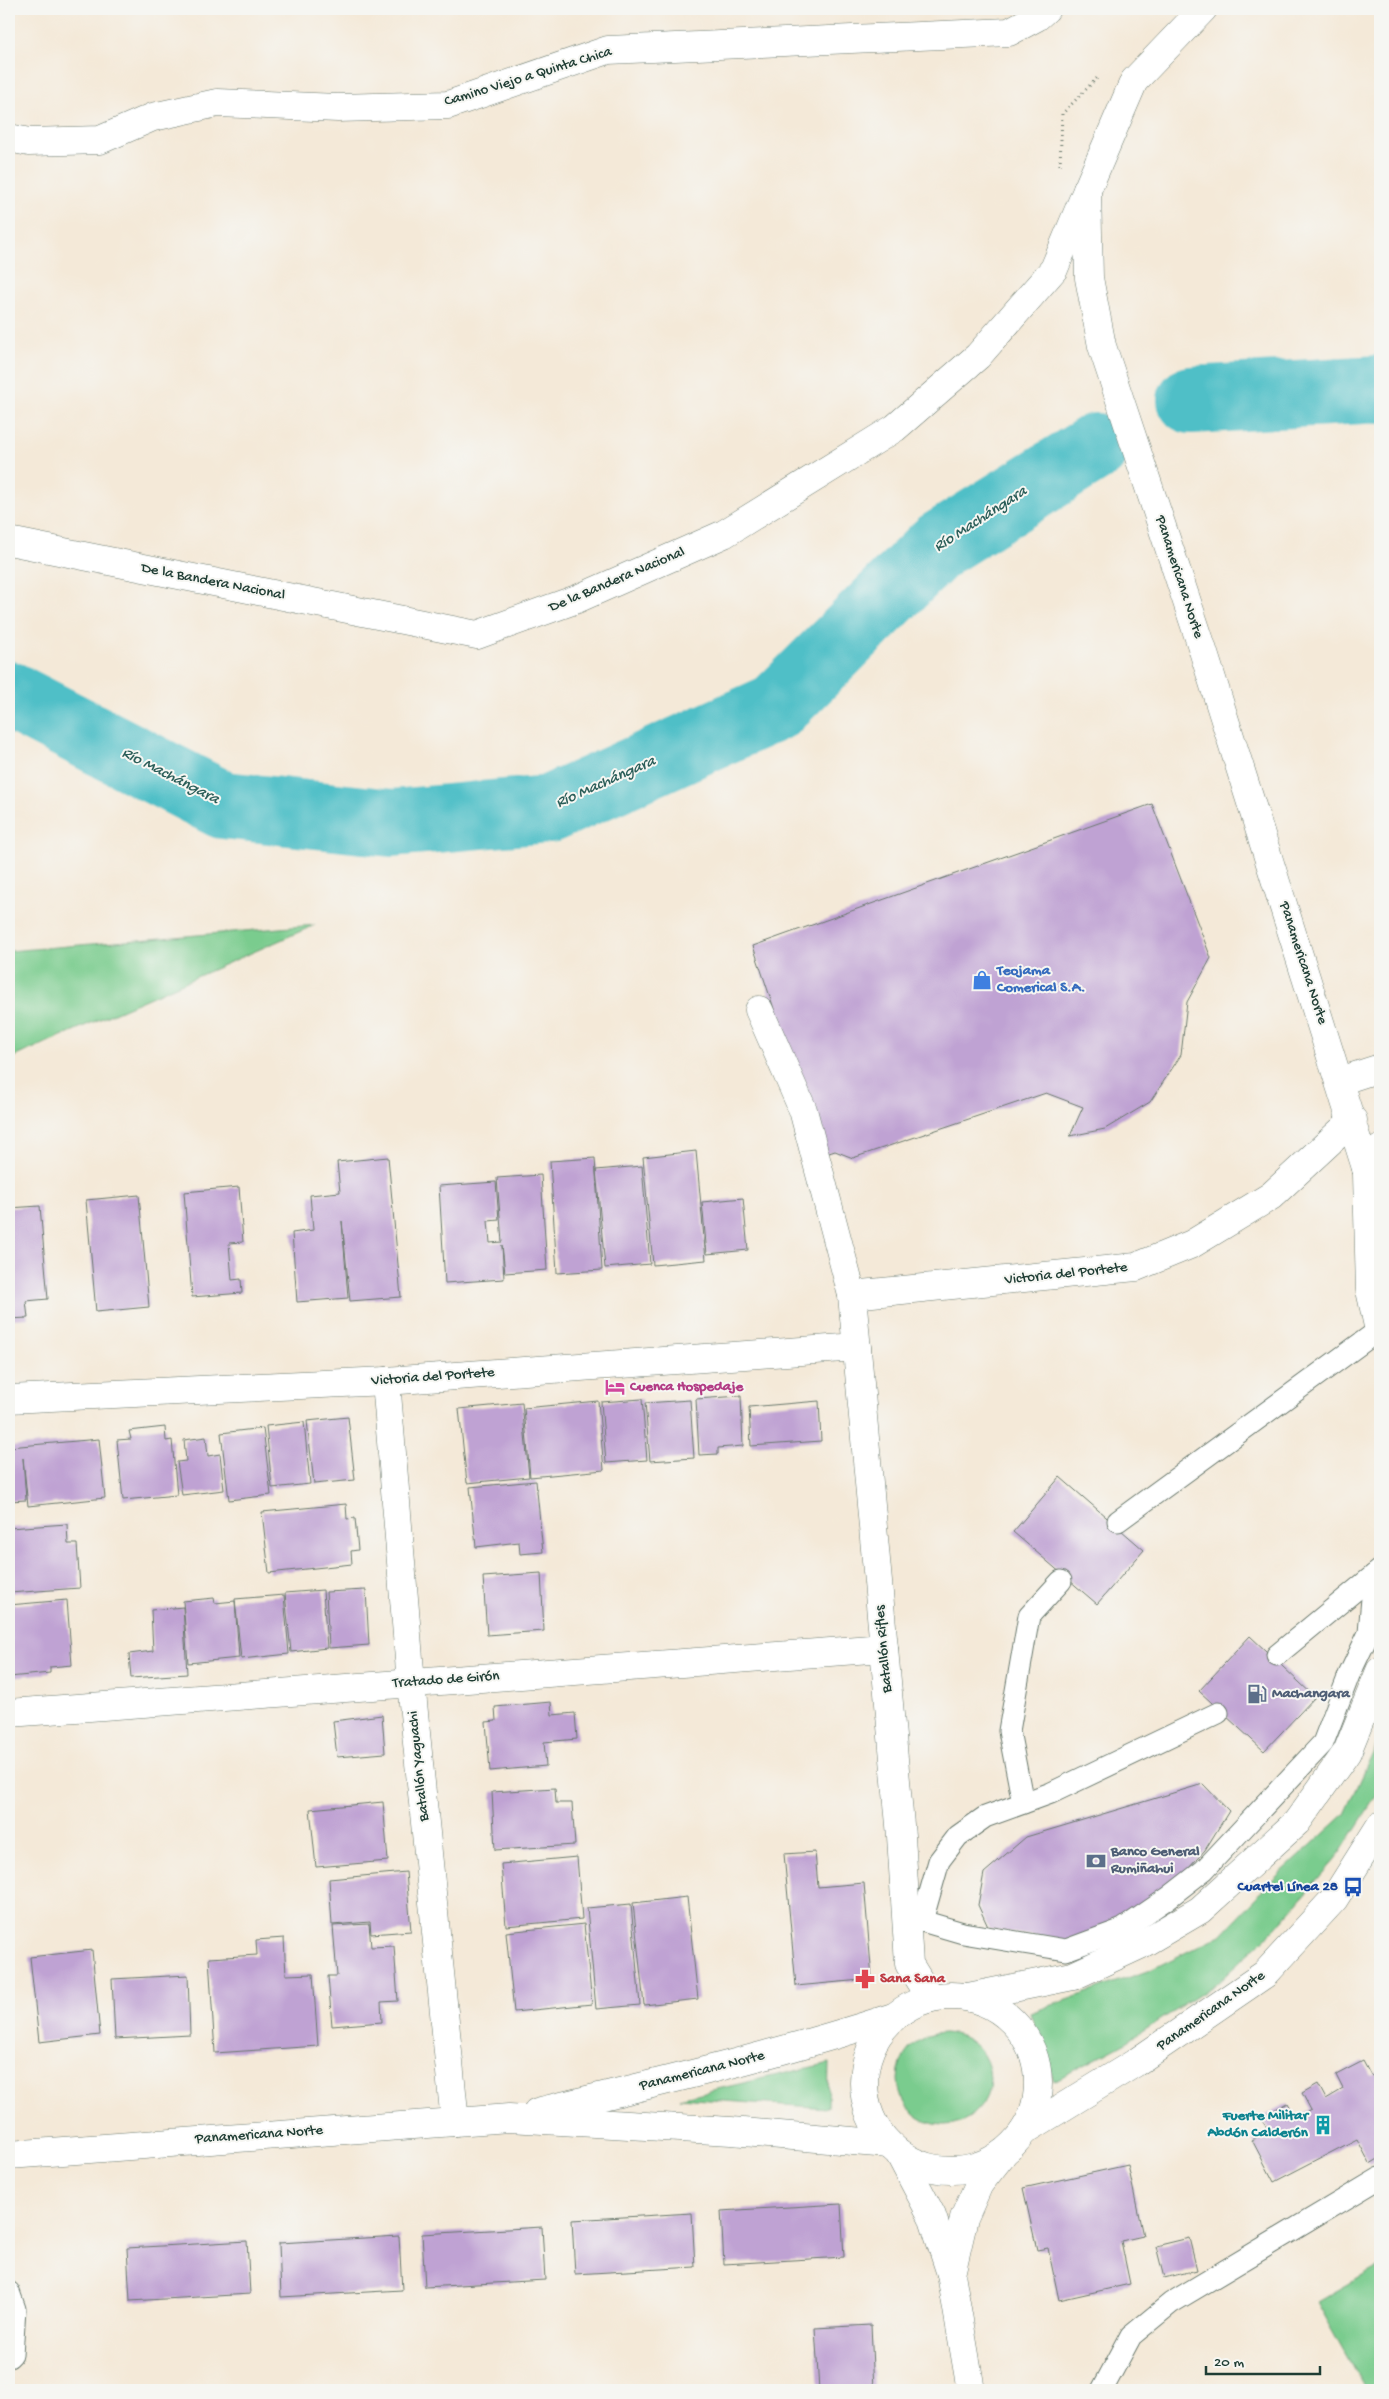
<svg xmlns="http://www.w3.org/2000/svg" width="1389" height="2399" font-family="'Gochi Hand',sans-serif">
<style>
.green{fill:#7acc8e;stroke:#4c8461}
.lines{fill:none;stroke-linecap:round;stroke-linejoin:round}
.river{stroke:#50bfc7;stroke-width:68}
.building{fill:#bfa2d3}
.lane-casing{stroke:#6a796d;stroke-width:23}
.street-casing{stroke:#6a796d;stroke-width:29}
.secondary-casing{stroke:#6a796d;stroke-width:29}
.path{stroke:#6a796d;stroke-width:3;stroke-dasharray:1 4;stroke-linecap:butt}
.lane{stroke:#fff;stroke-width:21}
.street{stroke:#fff;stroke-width:28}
.secondary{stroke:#fff;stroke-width:28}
.labels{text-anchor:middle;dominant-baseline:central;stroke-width:4;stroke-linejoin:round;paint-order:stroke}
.street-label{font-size:15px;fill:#1f3d34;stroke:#f6f6f2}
.shop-label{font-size:15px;font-weight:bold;fill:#366cbe;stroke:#f6f6f2;text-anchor:start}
.hotel-label{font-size:15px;font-weight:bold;fill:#b23c85;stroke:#f6f6f2;text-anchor:start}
.service-label{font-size:15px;font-weight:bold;fill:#4e5e75;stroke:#f6f6f2;text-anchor:start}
.transit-label{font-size:15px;font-weight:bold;fill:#164399;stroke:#f6f6f2;text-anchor:end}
.health-label{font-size:15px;font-weight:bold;fill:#be3a42;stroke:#f6f6f2;text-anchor:start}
.culture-label{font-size:15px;font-weight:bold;fill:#0d838f;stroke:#f6f6f2;text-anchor:end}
.water-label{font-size:16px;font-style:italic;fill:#2b5e59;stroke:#f6f6f2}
</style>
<rect width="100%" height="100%" fill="#f6f6f2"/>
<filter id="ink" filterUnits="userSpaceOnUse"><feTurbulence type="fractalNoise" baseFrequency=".02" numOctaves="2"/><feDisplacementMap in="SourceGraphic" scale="10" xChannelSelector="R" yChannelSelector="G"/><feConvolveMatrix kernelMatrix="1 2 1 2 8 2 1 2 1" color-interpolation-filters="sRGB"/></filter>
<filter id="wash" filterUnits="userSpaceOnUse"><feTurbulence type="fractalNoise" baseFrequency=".0096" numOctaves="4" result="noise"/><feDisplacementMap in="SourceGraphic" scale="20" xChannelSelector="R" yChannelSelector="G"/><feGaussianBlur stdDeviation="1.12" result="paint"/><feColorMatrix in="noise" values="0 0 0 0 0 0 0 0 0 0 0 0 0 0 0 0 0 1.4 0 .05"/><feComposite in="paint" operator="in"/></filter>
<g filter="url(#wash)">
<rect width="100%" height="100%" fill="#f4e9d8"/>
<g class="green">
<polygon points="315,925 9,1059 9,951"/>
<polygon points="1380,1738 1380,1790 1336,1859 1274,1930 1216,1984 1128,2041 1054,2081 1030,2013 1150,1970 1221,1935 1276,1877 1345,1814"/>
<circle cx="944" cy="2079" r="46"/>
<polygon points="829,2063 828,2108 679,2098"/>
<polygon points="1380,2266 1380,2390 1366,2390 1317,2302"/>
</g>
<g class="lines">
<g class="river">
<polyline points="1191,400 1380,389"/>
<polyline points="9,695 223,805 392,823 549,809 776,707 939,545 1096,447"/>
</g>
</g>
<g id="blocks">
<g class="building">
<polygon points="1152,804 1211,958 1187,1002 1181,1055 1150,1102 1105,1129 1070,1136 1083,1107 1046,1093 853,1158 835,1151 823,1155 753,946"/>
<polygon points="696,1151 706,1260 653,1265 643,1157"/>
<polygon points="388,1157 401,1297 350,1301 342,1221 348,1298 297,1302 292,1233 313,1230 310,1195 340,1192 337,1162"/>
<polygon points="595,1158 602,1270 557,1273 550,1161"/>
<polygon points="642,1166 650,1264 605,1268 596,1170"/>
<polygon points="541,1175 547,1270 505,1273 502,1245 504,1279 445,1283 439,1186 496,1182 499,1220 488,1221 490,1243 502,1242 497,1178"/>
<polygon points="239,1187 243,1242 229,1243 232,1280 241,1279 242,1293 192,1297 184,1192"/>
<polygon points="139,1195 149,1307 96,1312 86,1200"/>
<polygon points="743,1198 748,1250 707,1254 702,1202"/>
<polygon points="40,1206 48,1299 26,1301 28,1318 9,1319 9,1208"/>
<polygon points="741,1396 743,1446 718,1448 718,1454 699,1455 696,1399"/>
<polygon points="642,1399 647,1460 606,1463 601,1402"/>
<polygon points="690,1400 694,1458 650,1461 645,1403"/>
<polygon points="598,1401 604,1470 530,1477 524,1408"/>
<polygon points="819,1401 821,1441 751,1446 749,1407"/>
<polygon points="522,1403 529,1477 467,1483 459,1409"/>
<polygon points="348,1417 355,1480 314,1484 307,1421"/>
<polygon points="304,1422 310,1484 272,1488 266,1426"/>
<polygon points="165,1427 166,1441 172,1440 177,1495 123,1500 117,1440 131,1439 129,1431"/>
<polygon points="263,1428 271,1495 229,1500 221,1433"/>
<polygon points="206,1437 208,1456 220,1454 224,1490 182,1495 177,1462 186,1461 184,1440"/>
<polygon points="99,1439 105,1498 28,1506 23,1458 26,1500 9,1501 9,1447"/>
<polygon points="1060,1477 1144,1550 1097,1604 1013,1532"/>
<polygon points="536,1481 543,1552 520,1554 519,1542 476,1547 470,1487"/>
<polygon points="346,1504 347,1519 355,1518 358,1550 351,1551 352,1564 269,1573 262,1512"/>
<polygon points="67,1524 68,1544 77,1544 80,1588 9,1593 9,1528"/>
<polygon points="541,1573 544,1631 487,1635 483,1577"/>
<polygon points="323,1590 327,1648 291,1652 285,1593"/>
<polygon points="366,1590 369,1645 329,1648 326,1592"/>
<polygon points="284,1595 289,1654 241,1659 235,1599"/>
<polygon points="214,1598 215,1603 235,1601 239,1658 188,1663 183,1601"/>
<polygon points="67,1600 72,1665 50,1667 50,1673 9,1677 9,1605"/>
<polygon points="183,1607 187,1674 131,1678 129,1654 153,1651 151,1610"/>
<polygon points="1250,1636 1315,1697 1264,1751 1199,1691"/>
<polygon points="551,1702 552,1715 575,1713 577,1739 544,1742 546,1766 490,1771 486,1722 496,1721 495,1707"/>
<polygon points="382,1715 385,1753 337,1757 333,1721"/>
<polygon points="1203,1784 1229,1811 1205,1850 1155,1906 1068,1941 989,1929 978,1905 984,1873 1026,1837"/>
<polygon points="555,1788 556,1803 572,1803 575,1845 495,1850 492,1792"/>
<polygon points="383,1802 388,1861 316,1867 310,1809"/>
<polygon points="815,1852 818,1887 864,1883 872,1979 796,1986 784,1854"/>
<polygon points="577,1857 582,1919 506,1926 501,1864"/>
<polygon points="406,1872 411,1931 371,1934 370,1922 332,1925 329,1879"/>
<polygon points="687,1897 698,1999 644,2005 633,1903"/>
<polygon points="631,1904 640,2005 596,2009 587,1908"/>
<polygon points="369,1924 371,1947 394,1946 398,2001 381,2002 382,2022 332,2026 328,1976 337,1976 333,1926"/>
<polygon points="584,1924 592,2004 514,2012 506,1932"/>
<polygon points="284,1938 286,1975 313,1974 318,2046 215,2053 209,1958 257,1955 256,1940"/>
<polygon points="92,1950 100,2035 39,2042 30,1957"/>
<polygon points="188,1975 190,2035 115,2039 112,1979"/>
<polygon points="1363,2061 1371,2076 1380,2071 1380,2158 1370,2164 1357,2139 1274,2182 1252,2140 1269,2131 1261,2117 1287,2103 1295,2118 1311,2110 1302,2093 1318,2084 1326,2099 1343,2089 1336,2075"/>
<polygon points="1128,2165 1143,2236 1121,2241 1130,2284 1059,2300 1048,2248 1037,2250 1023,2188"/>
<polygon points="841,2204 844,2257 724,2264 721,2211"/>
<polygon points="692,2213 695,2267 575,2274 572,2220"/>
<polygon points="542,2227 545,2280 425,2287 422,2234"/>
<polygon points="399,2236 402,2290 281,2297 279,2243"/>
<polygon points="1189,2238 1197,2270 1164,2278 1156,2246"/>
<polygon points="247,2241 250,2294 130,2301 127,2248"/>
<polygon points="871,2325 874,2390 819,2390 815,2328"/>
</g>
</g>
</g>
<g filter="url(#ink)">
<use href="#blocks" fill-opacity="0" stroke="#6a796d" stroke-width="1"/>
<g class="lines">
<defs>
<g id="lane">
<polyline points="1118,1521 1379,1330"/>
<polyline points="1277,1655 1380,1570"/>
<polyline points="1023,1803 1009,1731 1029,1616 1061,1581"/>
<polyline points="906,1921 922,1921 963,1933 1066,1950 1123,1929 1168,1898 1204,1870 1323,1743 1349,1675 1369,1633 1374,1575"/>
<polyline points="922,1921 939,1861 958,1836 985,1817 1051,1793 1218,1713"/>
<polyline points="9,2292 15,2309 12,2354 9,2357"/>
<polyline points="1102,2390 1131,2336 1171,2303 1380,2178"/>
</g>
<g id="street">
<polyline points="9,138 29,142 100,140 153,117 217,103 338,108 448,105 608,50 1009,32 1037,17 1046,9"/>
<polyline points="9,541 477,635 577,599 724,534 895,428 978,356 1054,269 1087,190"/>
<polyline points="759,1010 803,1110 852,1295 901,1836 909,1964 930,1998"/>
<polyline points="1340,1081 1380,1068"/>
<polyline points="1366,1168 1380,1149"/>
<polyline points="852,1295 1136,1267 1192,1244 1271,1196 1353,1120"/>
<polyline points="386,1381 411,1683 455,2122"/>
<polyline points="9,1399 386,1381 857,1347"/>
<polyline points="9,1713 884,1648"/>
</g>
<g id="secondary">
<polyline points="1203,9 1134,81 1087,190 1089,278 1102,346 1200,641 1366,1168 1380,1197"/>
<polyline points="1367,1174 1370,1290 1380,1335"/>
<circle cx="951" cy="2083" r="87"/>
<polyline points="968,1997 1073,1976 1142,1944 1200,1910 1297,1822 1347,1752 1380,1671"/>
<path d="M537,2112C657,2083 776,2055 893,2017"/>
<polyline points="1024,2131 1135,2063 1265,1974 1334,1899 1380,1826"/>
<polyline points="899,2153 932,2216 951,2274 971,2390"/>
<polyline points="9,2155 509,2118 731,2131 889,2144"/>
<polyline points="951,2274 964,2218 979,2184 1002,2155"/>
</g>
</defs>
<use href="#lane" class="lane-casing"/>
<use href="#street" class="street-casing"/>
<use href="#secondary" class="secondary-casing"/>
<polyline class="path" points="1060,165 1062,114 1097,78"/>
<use href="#lane" class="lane"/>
<use href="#street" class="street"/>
<use href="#secondary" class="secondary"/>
</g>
</g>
<defs>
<symbol id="shop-bare" viewBox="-9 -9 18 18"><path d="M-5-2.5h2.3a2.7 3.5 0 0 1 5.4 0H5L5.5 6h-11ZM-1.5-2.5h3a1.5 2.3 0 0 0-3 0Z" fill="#3f7fe0" stroke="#f6f6f2" stroke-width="2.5" paint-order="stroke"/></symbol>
<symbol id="hotel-bare" viewBox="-9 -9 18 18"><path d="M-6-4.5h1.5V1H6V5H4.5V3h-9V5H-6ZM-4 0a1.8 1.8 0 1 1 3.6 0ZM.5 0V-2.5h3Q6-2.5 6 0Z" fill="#d1479c" stroke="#f6f6f2" stroke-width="2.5" paint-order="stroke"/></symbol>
<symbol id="fuel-bare" viewBox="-9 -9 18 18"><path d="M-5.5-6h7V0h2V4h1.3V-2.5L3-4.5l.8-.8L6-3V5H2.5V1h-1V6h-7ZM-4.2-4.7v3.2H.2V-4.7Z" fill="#5c6f8a" stroke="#f6f6f2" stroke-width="2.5" paint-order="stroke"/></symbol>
<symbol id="bank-bare" viewBox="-9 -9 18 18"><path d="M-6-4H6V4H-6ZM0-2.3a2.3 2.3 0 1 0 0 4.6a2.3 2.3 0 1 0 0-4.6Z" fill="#5c6f8a" stroke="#f6f6f2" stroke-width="2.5" paint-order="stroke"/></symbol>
<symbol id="bus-bare" viewBox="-9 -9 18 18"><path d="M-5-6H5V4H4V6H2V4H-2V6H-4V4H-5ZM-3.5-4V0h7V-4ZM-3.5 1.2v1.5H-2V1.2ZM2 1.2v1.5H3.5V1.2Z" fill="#1a4fb4" stroke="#f6f6f2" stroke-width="2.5" paint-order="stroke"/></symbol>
<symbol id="pharmacy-bare" viewBox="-9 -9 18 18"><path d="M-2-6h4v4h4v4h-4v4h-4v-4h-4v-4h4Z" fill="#e0444e" stroke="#f6f6f2" stroke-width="2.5" paint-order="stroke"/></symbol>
<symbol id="building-bare" viewBox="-9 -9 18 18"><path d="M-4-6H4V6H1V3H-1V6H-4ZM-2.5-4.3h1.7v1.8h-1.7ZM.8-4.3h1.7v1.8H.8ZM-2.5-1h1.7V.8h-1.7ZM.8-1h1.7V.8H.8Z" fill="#0f9aa8" stroke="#f6f6f2" stroke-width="2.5" paint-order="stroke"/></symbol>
</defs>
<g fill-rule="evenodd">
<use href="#shop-bare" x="968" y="966" width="28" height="28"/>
<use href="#hotel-bare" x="601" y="1373" width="28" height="28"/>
<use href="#fuel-bare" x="1243" y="1680" width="28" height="28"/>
<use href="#bank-bare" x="1082" y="1847" width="28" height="28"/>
<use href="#bus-bare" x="1339" y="1873" width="28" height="28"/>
<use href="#pharmacy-bare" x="851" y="1965" width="28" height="28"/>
<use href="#building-bare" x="1309" y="2111" width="28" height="28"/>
</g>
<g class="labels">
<g class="street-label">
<text transform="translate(528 77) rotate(-17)">Camino Viejo a Quinta Chica</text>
<text transform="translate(1179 577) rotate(72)">Panamericana Norte</text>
<text transform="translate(617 580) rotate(-23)">De la Bandera Nacional</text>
<text transform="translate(213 582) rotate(11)">De la Bandera Nacional</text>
<text transform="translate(1303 963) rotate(72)">Panamericana Norte</text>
<text transform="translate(1066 1274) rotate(-6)">Victoria del Portete</text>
<text transform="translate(433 1377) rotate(-4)">Victoria del Portete</text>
<text transform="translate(884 1649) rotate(-95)">Batallón Rifles</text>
<text transform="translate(446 1680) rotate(-4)">Tratado de Girón</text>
<text transform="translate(419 1766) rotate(-96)">Batallón Yaguachi</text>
<text transform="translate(1211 2011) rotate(-35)">Panamericana Norte</text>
<text transform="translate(702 2071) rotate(-14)">Panamericana Norte</text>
<text transform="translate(259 2135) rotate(-4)">Panamericana Norte</text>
</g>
<g class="shop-label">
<text x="997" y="971">Teojama<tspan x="997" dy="17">Comerical S.A.</tspan></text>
</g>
<g class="hotel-label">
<text x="630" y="1387">Cuenca Hospedaje</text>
</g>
<g class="service-label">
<text x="1272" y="1694">Machangara</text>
<text x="1111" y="1852">Banco General<tspan x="1111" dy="17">Rumiñahui</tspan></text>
</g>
<g class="transit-label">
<text x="1338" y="1887">Cuartel Línea 28</text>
</g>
<g class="health-label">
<text x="880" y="1979">Sana Sana</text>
</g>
<g class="culture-label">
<text x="1308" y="2116">Fuerte Militar<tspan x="1308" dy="17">Abdón Calderón</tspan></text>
</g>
<g class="water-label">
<text transform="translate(981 520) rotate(-33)">Río Machángara</text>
<text transform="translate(170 777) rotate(27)">Río Machángara</text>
<text transform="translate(606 783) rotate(-24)">Río Machángara</text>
</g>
</g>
<rect width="1389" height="2399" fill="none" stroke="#f6f6f2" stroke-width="30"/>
<path d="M1206 2366v8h114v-8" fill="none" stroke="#1f3d34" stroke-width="2.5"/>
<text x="1214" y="2366" font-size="15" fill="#1f3d34" stroke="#f6f6f2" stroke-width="4" paint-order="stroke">20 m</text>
</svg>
